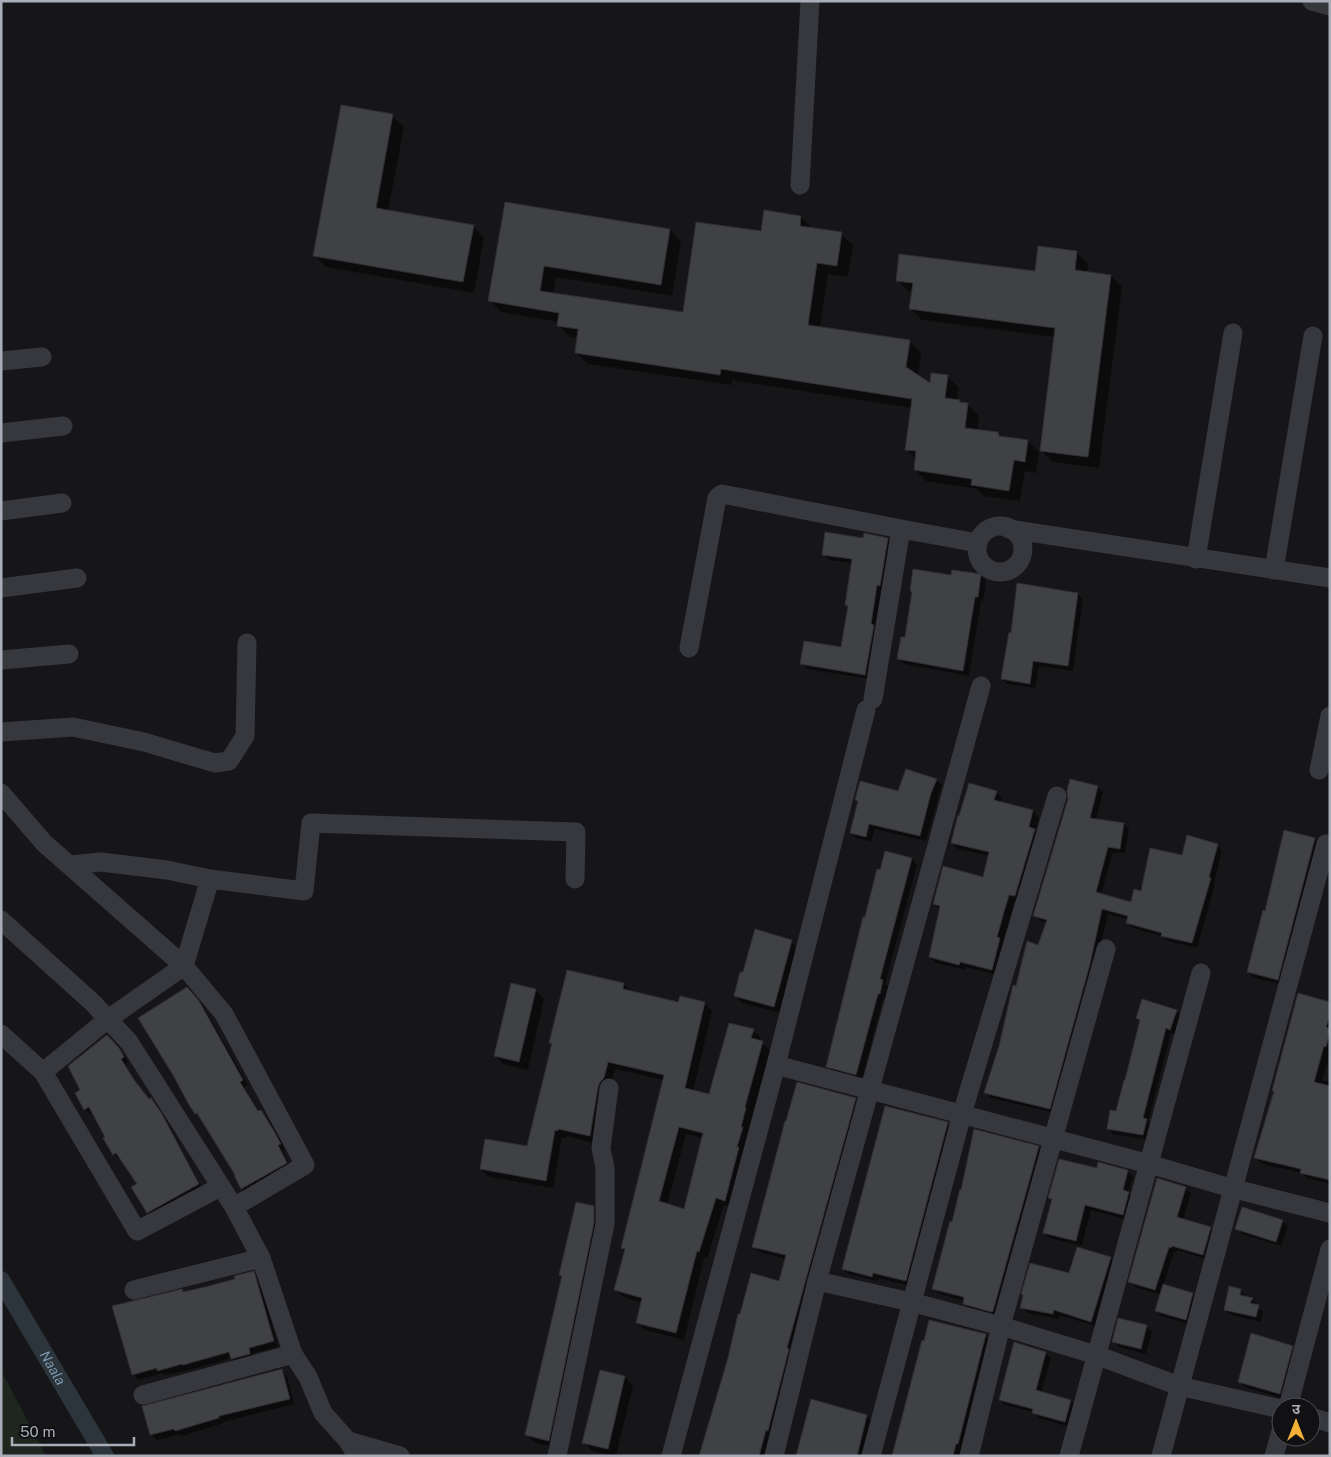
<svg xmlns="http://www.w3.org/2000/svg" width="1331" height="1457" font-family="'Public Sans','Noto Sans Devanagari',sans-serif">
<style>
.green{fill:#1e261f}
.shadow{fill:#0007;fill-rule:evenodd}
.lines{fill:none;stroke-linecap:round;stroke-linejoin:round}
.canal{stroke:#2c353c;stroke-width:18}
.building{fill:#404145;stroke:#303034;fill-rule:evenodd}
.minor{stroke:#37383d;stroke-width:19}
.labels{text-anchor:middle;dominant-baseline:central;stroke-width:4.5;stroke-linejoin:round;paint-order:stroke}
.water-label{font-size:14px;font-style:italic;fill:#7f9bb3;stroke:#111113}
</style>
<rect width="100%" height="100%" fill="#161618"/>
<polygon class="green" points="1,1370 46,1456 1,1456"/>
<g class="shadow">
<polygon points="392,116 404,127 388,211 473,226 484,238 474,293 326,267 315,255"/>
<polygon points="506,203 670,230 681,242 672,296 556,277 553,294 684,313 762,233 801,217 813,229 841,234 853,245 848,277 828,274 820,328 910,342 921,353 918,376 931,385 947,376 959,388 957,401 967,404 979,416 977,431 997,434 1001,437 1028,441 1039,453 1036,473 1025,471 1020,501 984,496 977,489 926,481 915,469 916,459 906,449 912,408 732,380 732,385 588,364 576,353 578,338 570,337 559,326 559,322 501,312 490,300"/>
<polygon points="1076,252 1088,264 1087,273 1111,276 1122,287 1099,468 1053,462 1041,451 1055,337 922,320 911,309 913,292 909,292 897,280 1036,272"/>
<polygon points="864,539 888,539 893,545 870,679 807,669 802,663 842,649 849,607 846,605 852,563 829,560 823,554"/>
<polygon points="981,575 986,581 983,602 981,601 969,676 904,664 898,659 906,639 913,593 952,576"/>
<polygon points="1078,594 1083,599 1073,671 1039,666 1035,688 1008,684 1002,679"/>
<polygon points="936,780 942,785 926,841 875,829 871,842 857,838 851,833 859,802 856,800 899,793"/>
<polygon points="1097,787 1103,792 1096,820 1123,824 1129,829 1125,853 1113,852 1101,895 1132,903 1142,892 1183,856 1217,845 1222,850 1214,883 1215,884 1197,948 1168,941 1164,937 1133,928 1127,923 1128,919 1108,914 1095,970 1055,1113 991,1098 985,1093 1016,987 1038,946 1047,923 1040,921 1034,915"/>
<polygon points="996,792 1002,798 1001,803 1033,811 1039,817 1035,831 1041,836 1021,902 1015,900 1003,942 1006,945 997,975 966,967 965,970 936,963 930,957 940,910 934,904 984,878 990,856 958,849 952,843"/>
<polygon points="1314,839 1320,845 1283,985 1254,978 1248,972"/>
<polygon points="886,852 912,859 917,865 885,984 888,986 885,999 883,998 862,1079 833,1072 828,1066 866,919"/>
<polygon points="791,941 798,948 781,1013 742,1003 735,995 744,974"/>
<path d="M568,971L624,984L632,992L679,1003H704L712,1011L693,1092L710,1096L753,1030L761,1038L760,1042L770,1050L753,1116L754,1117L733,1208L724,1205L707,1259L704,1258L684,1340L645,1330L637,1323L642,1303L623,1297L615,1290L625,1252L622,1248L664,1080L615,1069L598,1144L566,1136V1138L562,1137L553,1188L489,1177L481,1169L528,1147L553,1044L551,1042ZM686,1134L703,1138L685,1210L667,1205Z"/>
<polygon points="512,984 536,990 544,999 528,1070 503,1064 495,1055"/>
<polygon points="192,994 204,1008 248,1085 244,1088 260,1112 261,1111 266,1116 279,1137 285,1149 283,1151 291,1168 248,1194 242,1189 235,1176 237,1175 202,1119 189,1102"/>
<polygon points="1330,1003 1330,1054 1322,1080 1330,1082 1330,1184 1307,1178 1302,1173 1262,1164 1256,1158"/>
<polygon points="1176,1011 1181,1017 1176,1034 1171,1033 1148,1122 1152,1125 1148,1140 1113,1134 1108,1128 1117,1113 1141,1021 1137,1018"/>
<polygon points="107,1037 124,1055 128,1062 125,1064 140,1088 150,1100 151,1099 156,1104 167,1121 203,1190 153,1218 148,1212 139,1184 121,1158 119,1159 114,1154 93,1112 90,1114 85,1109 81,1091"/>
<polygon points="855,1099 861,1104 765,1456 700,1456 780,1282 786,1259 759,1252 754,1246"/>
<polygon points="947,1123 953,1129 911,1286 878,1278 877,1281 848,1274 843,1269"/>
<polygon points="1038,1148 1044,1153 999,1316 970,1309 964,1304 965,1301 939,1294 934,1289"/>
<polygon points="1098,1169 1127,1171 1133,1177 1128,1193 1134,1199 1128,1220 1091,1210 1082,1246 1050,1238 1044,1233 1053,1200 1050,1197"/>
<polygon points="1185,1188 1191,1193 1183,1220 1210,1228 1216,1234 1209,1260 1177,1250 1177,1252 1174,1252 1163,1286 1193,1294 1198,1299 1191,1325 1161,1316 1156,1311 1161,1295 1135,1287 1130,1281"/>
<polygon points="593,1207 602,1216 557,1448 535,1443 527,1435 563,1277 560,1275"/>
<polygon points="1282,1221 1288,1226 1281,1246 1242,1234 1237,1228"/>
<polygon points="1110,1258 1116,1263 1096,1326 1059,1315 1059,1319 1027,1313 1022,1307 1070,1274"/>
<polygon points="253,1273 259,1278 278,1347 253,1353 255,1359 238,1364 232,1358 189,1370 164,1375 162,1373 138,1380 133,1374 182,1291 184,1293 236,1280"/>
<polygon points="1240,1290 1246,1296 1246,1298 1252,1299 1257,1304 1256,1306 1263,1312 1261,1322 1231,1315 1225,1310"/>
<polygon points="1146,1326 1152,1332 1146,1354 1119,1347 1113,1341"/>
<polygon points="985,1335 991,1340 961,1456 892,1456"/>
<polygon points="1292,1347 1297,1353 1285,1399 1244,1387 1239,1381"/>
<polygon points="1046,1353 1051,1358 1041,1393 1071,1401 1076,1406 1070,1427 1039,1418 1033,1412 1005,1405 1000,1400"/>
<polygon points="281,1370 287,1376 294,1404 224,1422 224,1423 182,1436 180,1434 157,1440 151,1435"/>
<polygon points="625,1377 633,1386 616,1456 592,1451 584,1442"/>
<polygon points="867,1416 872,1422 863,1456 797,1456"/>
</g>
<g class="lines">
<path class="canal" id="s1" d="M1,1280L105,1456"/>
</g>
<g class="building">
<polygon points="341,105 393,114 376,208 474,225 463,282 313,256"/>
<polygon points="505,202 670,229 661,285 544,266 540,291 683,312 696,222 761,231 764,210 801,216 800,226 842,232 837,266 817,263 808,325 910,340 906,367 930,383 931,373 948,375 945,398 960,400 959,402 968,403 965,428 998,432 999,436 1028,440 1025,462 1014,460 1009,491 971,485 972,479 914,470 916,451 905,450 912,399 721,369 720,375 575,353 578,329 557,326 559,313 488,301"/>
<polygon points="1038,246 1077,251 1075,270 1111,275 1088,457 1040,451 1055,328 909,309 913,283 896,281 899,254 1035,271"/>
<polygon points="825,532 863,538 864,533 888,538 880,586 877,585 871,624 874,625 865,675 800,664 804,641 841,647 848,606 845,605 852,559 822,555"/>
<polygon points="913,569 951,575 952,570 981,574 978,597 975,597 963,671 897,659 901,637 905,637 912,592 910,591"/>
<polygon points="1017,583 1078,593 1068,666 1033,661 1030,684 1001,679 1009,632 1011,633"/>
<polygon points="906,769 937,779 931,793 920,836 869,824 866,837 850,833 858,801 855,800 860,781 898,791"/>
<polygon points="1070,779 1098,786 1090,818 1124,823 1120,849 1108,847 1096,892 1131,902 1134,889 1141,891 1150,848 1182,855 1187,835 1218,844 1209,877 1211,878 1192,943 1161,936 1162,933 1126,923 1128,916 1102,909 1090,964 1050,1109 984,1093 999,1046 1013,985 1016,986 1027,941 1038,945 1047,920 1033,916 1068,799 1067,791"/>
<polygon points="969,783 997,791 994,800 1033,810 1029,827 1035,829 1015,896 1009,895 1004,912 997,937 1000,938 992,970 960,962 959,965 929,957 940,906 933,904 943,866 983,877 989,852 951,843 958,815 959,816"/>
<polygon points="1284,830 1315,838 1278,980 1247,972 1263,910 1265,911"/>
<polygon points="885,851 912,858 880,979 883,980 880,994 878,994 856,1075 826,1067 863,917 865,917 877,869 880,870"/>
<polygon points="755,929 792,940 774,1007 734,996 740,972 743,972"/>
<path d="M567,970L624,983L623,989L678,1002L680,996L705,1002L685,1088L709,1094L729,1023L754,1029L751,1038L763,1041L745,1107L746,1108L741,1127H743L737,1147H739L725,1201L716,1198L699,1252L697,1251L676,1333L636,1323L642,1298L614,1290L625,1249L621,1248L664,1075L608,1062L604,1078L600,1082L598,1087L590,1136L558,1129V1131L555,1130L546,1181L480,1169L485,1139L527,1146L552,1043H549ZM679,1127L703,1133L684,1209L659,1201Z"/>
<polygon points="511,983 536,989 519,1062 494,1056"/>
<polygon points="187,987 199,1001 243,1080 240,1082 258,1111 261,1110 274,1131 281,1144 278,1145 287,1163 241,1189 234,1175 235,1175 197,1113 195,1114 188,1103 173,1075 138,1018"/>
<polygon points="1298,993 1330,1002 1330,1016 1326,1027 1330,1028 1330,1031 1326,1047 1324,1046 1314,1082 1330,1086 1330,1180 1300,1173 1301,1169 1254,1158 1274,1091 1272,1091"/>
<polygon points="1142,999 1177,1010 1170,1030 1166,1028 1143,1118 1147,1119 1143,1135 1107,1129 1110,1110 1116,1111 1124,1080 1125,1080 1140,1020 1136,1018"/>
<polygon points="107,1035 119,1048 124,1057 121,1059 135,1081 149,1099 151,1098 162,1114 199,1184 147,1213 131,1187 137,1184 116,1153 113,1155 103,1138 105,1137 89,1107 84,1110 75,1093 80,1090 68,1066"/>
<polygon points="797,1082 856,1098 787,1348 789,1349 768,1431 766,1430 759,1456 699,1456 728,1358 738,1314 740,1314 751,1273 779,1281 786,1255 752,1247 785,1121 786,1121"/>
<polygon points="885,1106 948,1122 906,1281 873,1273 872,1277 842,1269"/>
<polygon points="974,1129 1039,1146 993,1311 991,1312 963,1304 964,1297 932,1289 950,1221 952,1222 960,1189 961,1190"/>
<polygon points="1059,1159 1097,1168 1098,1162 1128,1170 1123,1190 1129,1192 1123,1215 1085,1205 1076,1241 1043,1233 1052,1199 1048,1198"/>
<polygon points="1157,1178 1186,1187 1177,1217 1211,1227 1203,1255 1172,1246 1171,1248 1169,1247 1155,1290 1128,1282"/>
<polygon points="576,1202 594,1206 594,1223 549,1441 525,1435 562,1276 559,1275"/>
<polygon points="1242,1207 1283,1220 1276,1242 1235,1229"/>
<polygon points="1077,1247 1111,1257 1091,1322 1054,1310 1053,1314 1020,1308 1023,1295 1021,1294 1030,1263 1069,1273"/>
<polygon points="254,1271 274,1341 249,1348 250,1354 231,1359 229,1352 183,1365 182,1364 157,1371 157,1368 132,1375 112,1306 182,1289 183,1292 205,1287 235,1279 234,1276"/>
<polygon points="1163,1284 1193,1293 1186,1320 1155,1311"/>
<polygon points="1229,1286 1241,1289 1240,1295 1253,1298 1250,1303 1259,1305 1256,1317 1224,1310"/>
<polygon points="1118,1318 1147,1325 1141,1349 1112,1342"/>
<polygon points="929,1320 986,1334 958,1444 956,1444 953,1456 892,1456 922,1340 924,1341"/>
<polygon points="1251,1333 1293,1346 1280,1394 1238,1382"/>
<polygon points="1014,1342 1046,1352 1036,1390 1071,1400 1065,1422 1032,1413 1033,1409 999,1400"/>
<polygon points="282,1369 290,1399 219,1416 219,1418 175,1431 174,1429 150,1435 142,1406"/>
<polygon points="600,1370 625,1376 608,1449 582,1443"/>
<polygon points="811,1399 867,1415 857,1456 796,1456"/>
</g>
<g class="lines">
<g class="minor">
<polyline points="1312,1 1330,6"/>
<polyline points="800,185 810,1"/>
<polyline points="1,361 42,357"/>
<polyline points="1,433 63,426"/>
<polyline points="1,511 62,503"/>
<circle cx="1000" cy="549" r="23"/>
<polyline points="1009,529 1330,578"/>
<polyline points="1196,559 1233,333"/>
<polyline points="1274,570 1313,336"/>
<polyline points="1,588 77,578"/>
<polyline points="689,648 717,498 722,494 901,529"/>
<polyline points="1,660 69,654"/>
<polyline points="873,699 901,529 978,543"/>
<polyline points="1,732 73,727 144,742 215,763 229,761 245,736 247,643"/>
<polyline points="1319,770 1330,716"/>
<polyline points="1,793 44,843 184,966 224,1014 305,1165 234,1207"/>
<polyline points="70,865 101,862 167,870 210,879 304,891 311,823 576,832 575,879"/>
<polyline points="1,920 93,1003 129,1042 234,1207 261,1258 293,1354 308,1377 323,1413 348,1441 357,1456"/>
<polyline points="1,1034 43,1072 137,1231 220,1187"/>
<polyline points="776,1065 1149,1164 1231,1188 1330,1213"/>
<polyline points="43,1072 108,1019 184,966 210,879"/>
<polyline points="817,1281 911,1302 1001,1326 1096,1355 1179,1386 1281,1409"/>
<polyline points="134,1290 261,1258"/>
<polyline points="143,1395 293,1354"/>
<polyline points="1288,1407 1330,1249"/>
<polyline points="1311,1417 1330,1423"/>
<polyline points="348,1441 400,1456"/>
<polyline points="557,1456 605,1224 605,1168 601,1148 609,1088"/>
<polyline points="671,1456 776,1065 866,710"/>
<polyline points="774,1456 817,1281 981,686"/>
<polyline points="871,1456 962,1114 1057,796"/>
<polyline points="969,1456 1001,1326 1106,949"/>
<polyline points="1069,1456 1201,973"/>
<polyline points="1161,1456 1326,844"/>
<polyline points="1274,1456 1281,1431"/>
</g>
</g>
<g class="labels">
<g class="water-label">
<text stroke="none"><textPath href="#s1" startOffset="102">Naala</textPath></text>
</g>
</g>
<rect width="1331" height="1457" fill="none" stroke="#a8adb8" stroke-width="5"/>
<g transform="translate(1296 1422)"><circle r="24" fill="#111113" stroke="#4d4f55"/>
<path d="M0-4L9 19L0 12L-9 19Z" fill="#f2b134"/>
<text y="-8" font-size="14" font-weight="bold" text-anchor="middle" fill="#a8adb8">उ</text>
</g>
<path d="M12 1437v8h122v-8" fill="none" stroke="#a8adb8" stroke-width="2.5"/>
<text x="20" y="1437" font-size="15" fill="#a8adb8" stroke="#111113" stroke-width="4" paint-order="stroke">50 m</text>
</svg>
